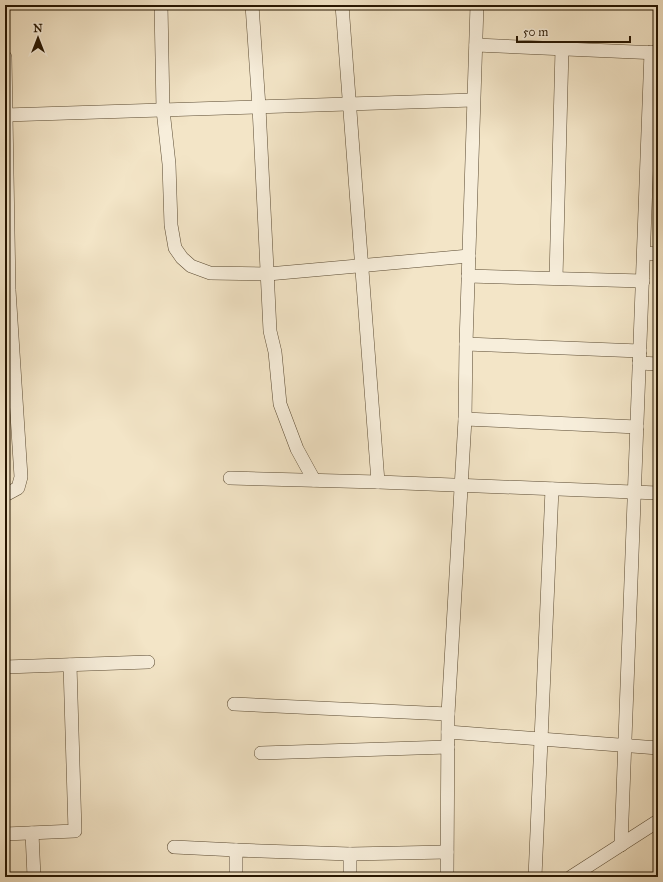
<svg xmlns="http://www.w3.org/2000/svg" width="663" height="882" font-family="'IM FELL Great Primer',serif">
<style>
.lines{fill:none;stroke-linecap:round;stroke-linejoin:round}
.minor-casing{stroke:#5a4a32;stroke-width:14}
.minor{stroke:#f7eedb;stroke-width:13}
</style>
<rect width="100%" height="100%" fill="#f3e5c7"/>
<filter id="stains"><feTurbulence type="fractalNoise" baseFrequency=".005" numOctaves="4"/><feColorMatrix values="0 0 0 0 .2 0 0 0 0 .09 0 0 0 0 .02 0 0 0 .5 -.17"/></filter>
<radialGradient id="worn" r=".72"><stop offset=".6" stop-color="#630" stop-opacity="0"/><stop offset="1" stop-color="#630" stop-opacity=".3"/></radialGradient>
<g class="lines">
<defs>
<g id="minor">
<polyline points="161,5 163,110 169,164 171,225 175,248 182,258 191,266 210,273 268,274 469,256"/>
<polyline points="252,5 259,107 270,331 275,352 280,404 297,449 314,480"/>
<polyline points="342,5 378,482"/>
<polyline points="476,45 658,53"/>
<polyline points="5,57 9,290 21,477 18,488 5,495"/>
<polyline points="5,115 473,100"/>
<polyline points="644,253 658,254"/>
<polyline points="468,276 643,281"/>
<polyline points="556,278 562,49"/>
<polyline points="466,344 640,351"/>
<polyline points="639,363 658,364"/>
<polyline points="465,419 637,427"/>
<polyline points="230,478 378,482 658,493"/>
<polyline points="5,667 148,662"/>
<polyline points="234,704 448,714"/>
<polyline points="448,732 658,748"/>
<polyline points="261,753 448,747"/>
<polyline points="32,833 34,877"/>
<polyline points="5,834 75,831 70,665"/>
<polyline points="621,845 651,52"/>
<polyline points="174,847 236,850"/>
<polyline points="236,877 236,850 350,854 447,852"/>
<polyline points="350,877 350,854"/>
<polyline points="447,877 448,714 465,419 466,344 477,5"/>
<polyline points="535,877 552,489"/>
<polyline points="571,877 658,821"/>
</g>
</defs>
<use href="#minor" class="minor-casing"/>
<use href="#minor" class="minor"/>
</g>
<rect width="663" height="882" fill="none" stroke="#f3e5c7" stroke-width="20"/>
<rect x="6" y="6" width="651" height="870" fill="none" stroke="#271601" stroke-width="2"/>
<rect x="10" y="10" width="643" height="862" fill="none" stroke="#271601"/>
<g transform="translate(38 38)" stroke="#f7eedb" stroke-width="3" paint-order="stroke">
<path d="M0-3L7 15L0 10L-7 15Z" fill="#271601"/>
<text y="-6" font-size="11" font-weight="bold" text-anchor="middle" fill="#271601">N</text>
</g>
<path d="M517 36v6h113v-6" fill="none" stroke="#271601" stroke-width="2"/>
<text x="523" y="36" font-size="12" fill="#271601" stroke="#f7eedb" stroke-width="3" paint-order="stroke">50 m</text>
<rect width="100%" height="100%" filter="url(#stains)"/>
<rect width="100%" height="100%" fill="url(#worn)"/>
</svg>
